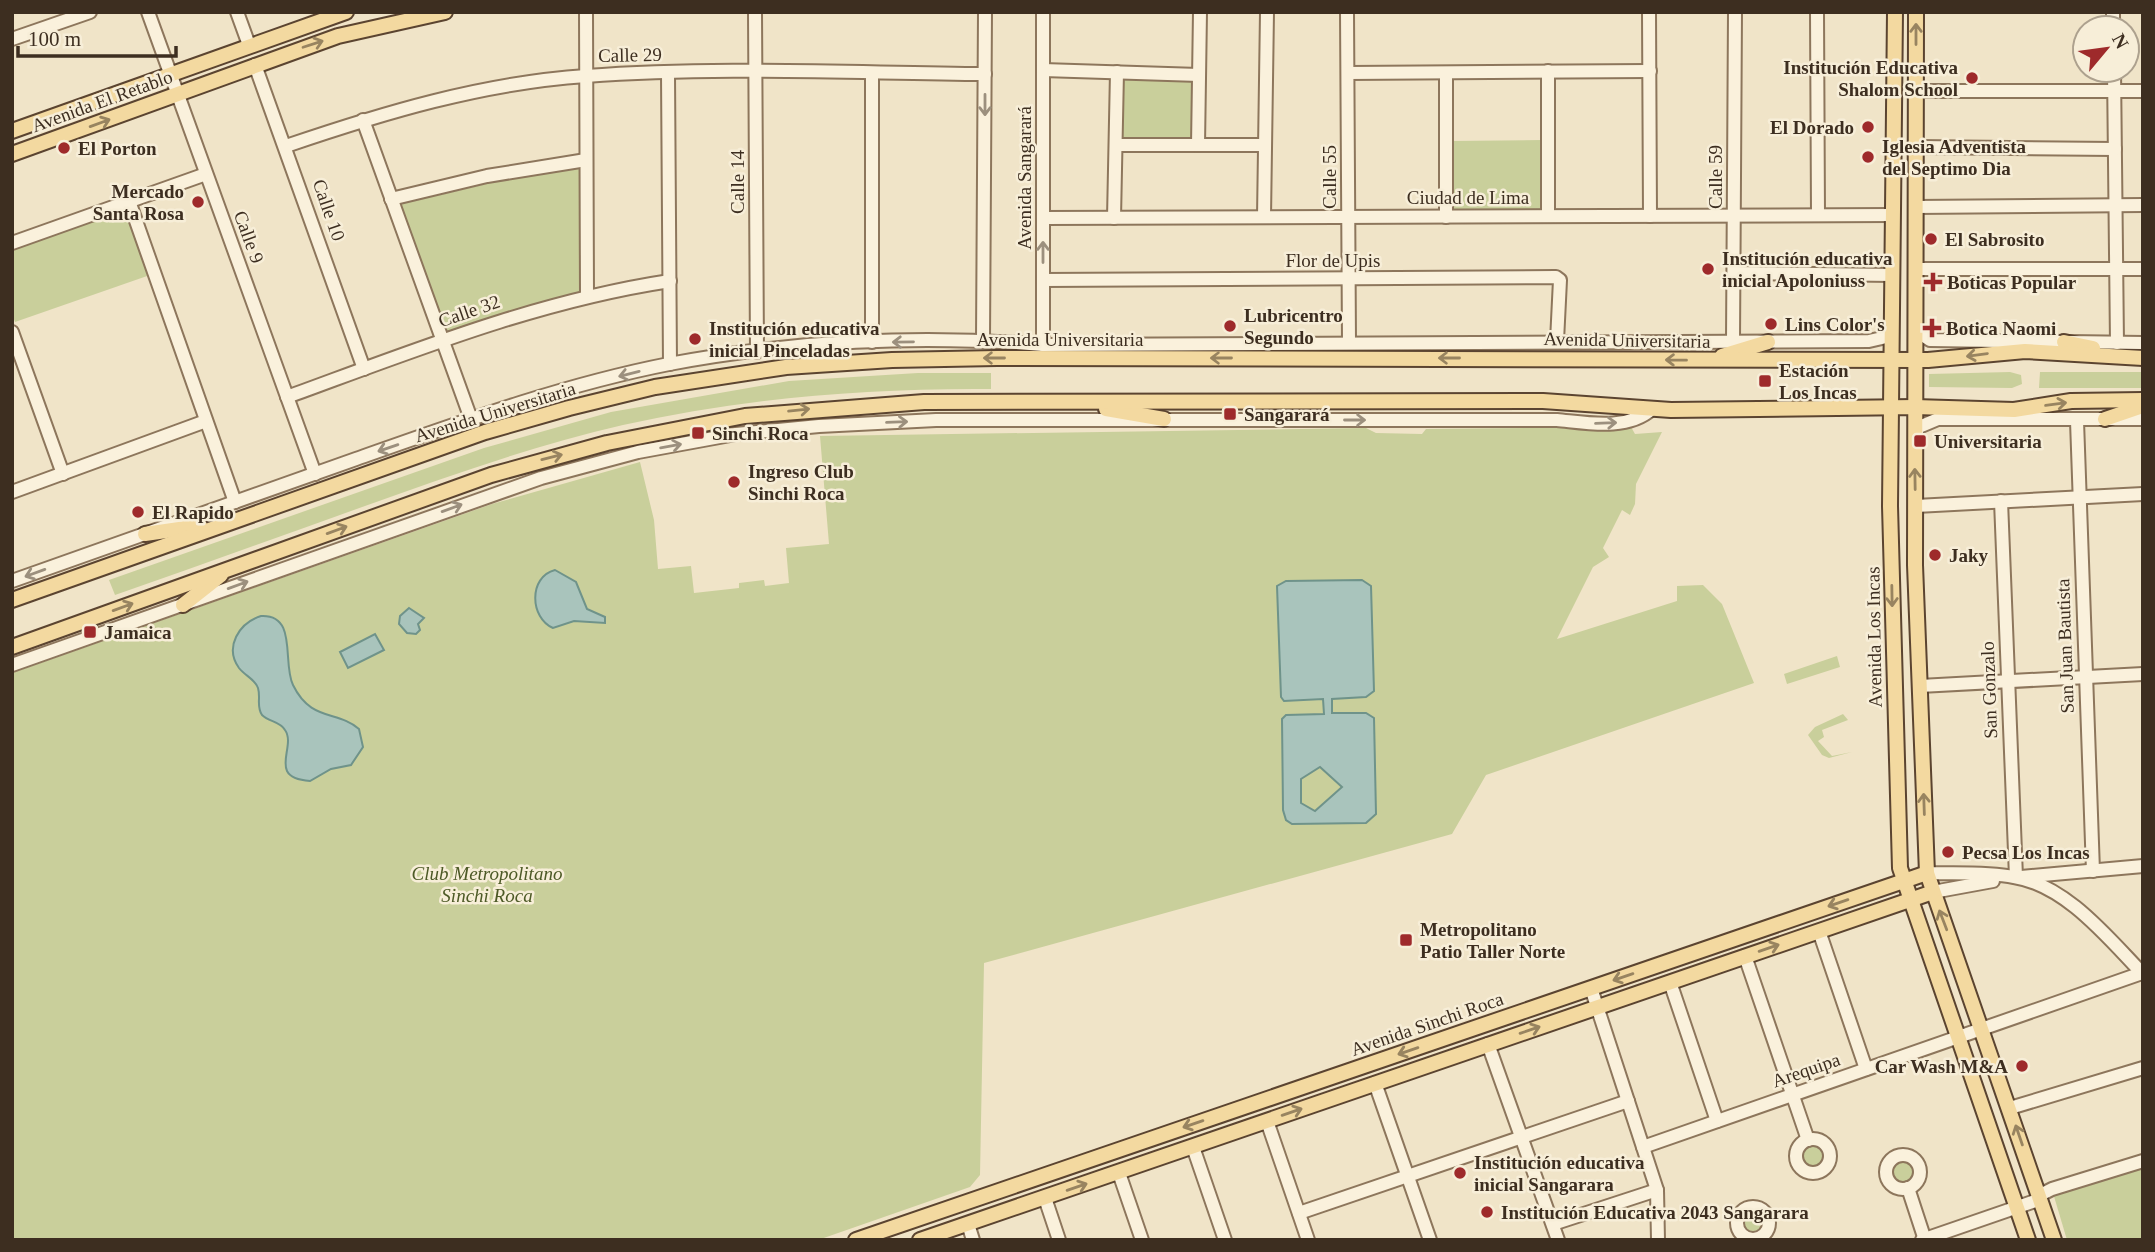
<svg xmlns="http://www.w3.org/2000/svg" width="2155" height="1252" font-family="'Times New Roman',serif">
<style>
.green{fill:#c9cf9b}
.water{fill:#a9c4bc;stroke:#6f938a;stroke-width:2;fill-rule:evenodd}
.lines{fill:none;stroke-linecap:round;stroke-linejoin:round}
.minor-casing{stroke:#8d765c;stroke-width:16}
.major-casing{stroke:#5b4430;stroke-width:18}
.minor{stroke:#faf1dc;stroke-width:12}
.major{stroke:#f3d9a0;stroke-width:14}
.oneway{stroke:#988460}
.oneway2{stroke:#9c907e}
.poi-dot{fill:#9e2a2b;stroke:#f7eed8;stroke-width:2.5}
.labels{text-anchor:middle;dominant-baseline:central;stroke-width:5;stroke-linejoin:round;paint-order:stroke}
.street-label{font-size:19px;fill:#3d2e20;stroke:#f7eed8}
.poi-label{font-size:19px;font-weight:bold;fill:#3d2e20;stroke:#f7eed8;text-anchor:start}
.park-label{font-size:19px;font-style:italic;fill:#4d5a26;stroke:#f7eed8}
</style>
<rect width="100%" height="100%" fill="#f0e4c8"/>
<g class="green">
<polygon points="1123,77 1194,79 1192,142 1121,140"/>
<polygon points="1542,140 1543,209 1452,209 1451,141"/>
<polygon points="580,167 581,294 513,311 445,333 401,204 490,183"/>
<polygon points="126,208 150,275 15,322 12,314 12,248"/>
<polygon points="2010,372 2021,375 2022,384 2012,388 1929,387 1929,374"/>
<polygon points="2040,372 2143,372 2143,388 2039,388"/>
<path d="M918,373H991V389C867,388 744,398 623,425C535,445 449,476 365,506C281,536 198,566 115,595L109,580L484,448L611,412L789,381Z"/>
<polygon points="1631,427 1635,434 1662,432 1636,484 1635,504 1630,515 1622,510 1603,548 1609,557 1593,567 1557,639 1677,601 1677,586 1703,585 1722,604 1754,683 1486,775 1452,834 984,963 980,1175 970,1187 818,1240 12,1240 12,673 492,504 640,462 654,520 658,569 691,566 694,593 739,588 739,583 764,580 765,586 789,583 786,548 829,544 820,436 1366,428 1376,433 1422,434 1426,429"/>
<polygon points="1837,656 1840,667 1787,684 1784,674"/>
<polygon points="1843,714 1848,720 1822,730 1824,737 1818,741 1832,756 1852,752 1829,758 1822,755 1808,735 1815,727"/>
<circle cx="1813" cy="1156" r="14"/>
<circle cx="1903" cy="1172" r="13"/>
<polygon points="2143,1166 2143,1240 2067,1240 2053,1193"/>
<circle cx="1753" cy="1223" r="13"/>
</g>
<g class="water">
<path d="M555,570L576,582L587,609L605,617V623L574,621L553,628C530,618 528,577 555,570Z"/>
<path d="M1362,580L1371,586L1374,691L1366,697L1332,699V713H1366L1374,718L1376,814L1366,823L1292,824L1286,820L1283,810L1282,719L1286,715L1324,714L1323,699L1284,701L1281,697L1277,586L1286,581ZM1320,767L1342,787L1315,811L1301,803V779Z"/>
<polygon points="409,608 424,618 418,624 420,630 416,634 407,633 399,624 400,616"/>
<path d="M261,616C298,614 282,663 293,685C311,722 337,710 359,729L363,747L351,765L331,769L310,781C266,778 297,747 285,730C280,721 269,722 262,715C256,706 261,698 258,688C255,679 245,676 239,668C224,647 239,623 261,616Z"/>
<polygon points="375,634 384,650 348,668 340,652"/>
</g>
<g class="lines">
<defs>
<g id="minor">
<polyline points="148,12 315,474"/>
<polyline points="237,12 249,45"/>
<polyline points="586,12 587,296"/>
<polyline points="755,12 757,352"/>
<polyline points="1043,12 1043,345"/>
<polyline points="1347,12 1349,342"/>
<polyline points="1649,12 1650,216"/>
<polyline points="1817,12 1818,215"/>
<polyline points="2113,12 2113,28"/>
<polyline points="12,39 90,12"/>
<polyline points="255,65 364,369"/>
<polyline points="1043,70 1199,75"/>
<polyline points="2114,70 2117,343"/>
<polyline points="872,73 872,342"/>
<polyline points="1348,73 1650,71"/>
<polyline points="668,74 670,364"/>
<polyline points="1916,91 2143,91"/>
<polyline points="363,120 471,419"/>
<polyline points="1116,145 1265,145"/>
<polyline points="1198,145 1200,12"/>
<path d="M286,146C383,113 482,83 586,76C718,66 852,73 985,74"/>
<polyline points="1916,147 2115,149"/>
<polyline points="391,199 487,176 586,160"/>
<polyline points="129,201 235,502"/>
<polyline points="1915,207 2143,205"/>
<polyline points="1548,216 1548,71"/>
<polyline points="1264,217 1267,12"/>
<polyline points="1446,217 1446,73"/>
<polyline points="1043,218 1893,215"/>
<polyline points="1114,218 1117,72"/>
<polyline points="12,243 206,174"/>
<polyline points="1915,269 2143,269"/>
<polyline points="1734,273 1892,275"/>
<polyline points="1043,280 1556,277 1560,280 1557,341"/>
<polyline points="1915,323 1918,332 1930,340 2143,343"/>
<polyline points="12,332 63,474"/>
<polyline points="983,340 985,12"/>
<polyline points="1733,341 1735,12"/>
<path d="M287,397C413,351 537,301 670,281"/>
<polyline points="2077,421 2093,871"/>
<polyline points="1915,435 1919,427 1938,419 2143,419"/>
<polyline points="12,492 206,421"/>
<polyline points="2001,501 2016,877"/>
<polyline points="1916,506 2143,494"/>
<path d="M12,581C127,540 241,500 356,459C458,423 562,385 669,364C790,341 921,334 1043,345L1869,341L1882,338L1892,325"/>
<path d="M12,665L541,478L638,452L736,434L819,426L936,420H1557C1588,423 1627,431 1652,409"/>
<polyline points="1920,686 2143,674"/>
<path d="M1927,873C1955,874 1986,872 2014,877C2066,885 2108,938 2143,974"/>
<polyline points="2021,877 2143,866"/>
<polyline points="1933,892 1993,881"/>
<polyline points="1819,931 1866,1069"/>
<polyline points="1745,956 1808,1140"/>
<polyline points="1670,982 1717,1121"/>
<polyline points="1591,988 1657,1190 1658,1240"/>
<polyline points="1488,1044 1558,1240"/>
<polyline points="1375,1083 1430,1240"/>
<polyline points="2010,1108 2143,1068"/>
<polyline points="1267,1121 1308,1240"/>
<circle cx="1813" cy="1156" r="17"/>
<polyline points="1193,1147 1225,1240"/>
<polyline points="1643,1147 2142,973"/>
<circle cx="1903" cy="1172" r="17"/>
<polyline points="1119,1173 1142,1240"/>
<polyline points="1908,1188 1925,1240"/>
<polyline points="2040,1195 2052,1189 2143,1161"/>
<polyline points="1045,1198 1059,1240"/>
<circle cx="1753" cy="1223" r="16"/>
<polyline points="1299,1213 1628,1101"/>
<polyline points="968,1224 973,1240"/>
<polyline points="1553,1224 1657,1190"/>
<polyline points="1922,1240 2041,1199"/>
</g>
<g id="major">
<polyline points="1895,12 1890,506 1900,868 2028,1240"/>
<polyline points="1916,12 1915,565 1927,873 2054,1240"/>
<polyline points="12,131 346,12"/>
<polyline points="12,154 338,36 445,12"/>
<polyline points="2064,342 2093,348"/>
<polyline points="1722,356 1768,342"/>
<polyline points="1106,409 1164,419"/>
<polyline points="2105,419 2143,406"/>
<polyline points="145,534 200,526"/>
<polyline points="12,600 485,432 569,408 655,387 786,367 892,360 997,358 1928,360 2025,351 2143,358"/>
<polyline points="183,605 221,575"/>
<polyline points="12,647 491,475 607,443 745,416 924,402 1543,401 1671,410 1915,407 2014,410 2071,401 2143,400"/>
<polyline points="856,1240 1927,873"/>
<polyline points="920,1240 1933,892"/>
</g>
</defs>
<use href="#minor" class="minor-casing"/>
<use href="#major" class="major-casing"/>
<use href="#minor" class="minor"/>
<use href="#major" class="major"/>
</g>
<defs><path id="oneway-shaft" d="M-6 0H5M1.5-3L5.5 0L1.5 3" fill="none" stroke-width="1.6" stroke-linecap="round" stroke-linejoin="round" transform="scale(1.75)"/></defs>
<g class="oneway">
<use href="#oneway-shaft" transform="translate(1916 34) rotate(-90)"/>
<use href="#oneway-shaft" transform="translate(313 44) rotate(-18)"/>
<use href="#oneway-shaft" transform="translate(100 123) rotate(-20)"/>
<use href="#oneway-shaft" transform="translate(1977 355) rotate(172)"/>
<use href="#oneway-shaft" transform="translate(994 358) rotate(180)"/>
<use href="#oneway-shaft" transform="translate(1221 358) rotate(-180)"/>
<use href="#oneway-shaft" transform="translate(1449 358) rotate(-180)"/>
<use href="#oneway-shaft" transform="translate(1676 360) rotate(-179)"/>
<use href="#oneway-shaft" transform="translate(2056 404) rotate(-8)"/>
<use href="#oneway-shaft" transform="translate(799 410) rotate(-6)"/>
<use href="#oneway-shaft" transform="translate(552 457) rotate(-14)"/>
<use href="#oneway-shaft" transform="translate(1915 479) rotate(-91)"/>
<use href="#oneway-shaft" transform="translate(337 530) rotate(-20)"/>
<use href="#oneway-shaft" transform="translate(1892 596) rotate(89)"/>
<use href="#oneway-shaft" transform="translate(123 607) rotate(-20)"/>
<use href="#oneway-shaft" transform="translate(1924 804) rotate(-92)"/>
<use href="#oneway-shaft" transform="translate(1838 903) rotate(161)"/>
<use href="#oneway-shaft" transform="translate(1943 920) rotate(-111)"/>
<use href="#oneway-shaft" transform="translate(1769 948) rotate(-19)"/>
<use href="#oneway-shaft" transform="translate(1623 977) rotate(161)"/>
<use href="#oneway-shaft" transform="translate(1530 1030) rotate(-19)"/>
<use href="#oneway-shaft" transform="translate(1408 1051) rotate(161)"/>
<use href="#oneway-shaft" transform="translate(1292 1112) rotate(-19)"/>
<use href="#oneway-shaft" transform="translate(1193 1124) rotate(161)"/>
<use href="#oneway-shaft" transform="translate(2019 1135) rotate(-109)"/>
<use href="#oneway-shaft" transform="translate(1077 1187) rotate(-19)"/>
</g>
<g class="oneway2">
<use href="#oneway-shaft" transform="translate(985 105) rotate(90)"/>
<use href="#oneway-shaft" transform="translate(1043 252) rotate(-90)"/>
<use href="#oneway-shaft" transform="translate(903 342) rotate(179)"/>
<use href="#oneway-shaft" transform="translate(629 374) rotate(166)"/>
<use href="#oneway-shaft" transform="translate(1355 420)"/>
<use href="#oneway-shaft" transform="translate(897 422) rotate(-2)"/>
<use href="#oneway-shaft" transform="translate(1606 423) rotate(-2)"/>
<use href="#oneway-shaft" transform="translate(671 446) rotate(-10)"/>
<use href="#oneway-shaft" transform="translate(388 448) rotate(161)"/>
<use href="#oneway-shaft" transform="translate(452 508) rotate(-20)"/>
<use href="#oneway-shaft" transform="translate(35 573) rotate(160)"/>
<use href="#oneway-shaft" transform="translate(238 585) rotate(-20)"/>
</g>
<g class="poi-dot">
<circle cx="1972" cy="78" r="7"/>
<circle cx="1868" cy="127" r="7"/>
<circle cx="64" cy="148" r="7"/>
<circle cx="1868" cy="157" r="7"/>
<circle cx="198" cy="202" r="7"/>
<circle cx="1931" cy="239" r="7"/>
<circle cx="1708" cy="269" r="7"/>
<path d="M1929.5 271.5h7v7h7v7h-7v7h-7v-7h-7v-7h7z"/>
<circle cx="1771" cy="324" r="7"/>
<circle cx="1230" cy="326" r="7"/>
<path d="M1928.5 317.5h7v7h7v7h-7v7h-7v-7h-7v-7h7z"/>
<circle cx="695" cy="339" r="7"/>
<rect x="1758" y="374" width="14" height="14" rx="3.5"/>
<rect x="1223" y="407" width="14" height="14" rx="3.5"/>
<rect x="691" y="426" width="14" height="14" rx="3.5"/>
<rect x="1913" y="434" width="14" height="14" rx="3.5"/>
<circle cx="734" cy="482" r="7"/>
<circle cx="138" cy="512" r="7"/>
<circle cx="1935" cy="555" r="7"/>
<rect x="83" y="625" width="14" height="14" rx="3.5"/>
<circle cx="1948" cy="852" r="7"/>
<rect x="1399" y="933" width="14" height="14" rx="3.5"/>
<circle cx="2022" cy="1066" r="7"/>
<circle cx="1460" cy="1173" r="7"/>
<circle cx="1487" cy="1212" r="7"/>
</g>
<g class="labels">
<g class="street-label">
<text transform="translate(630 55) rotate(-1)">Calle 29</text>
<text transform="translate(102 101) rotate(-20)">Avenida El Retablo</text>
<text transform="translate(1329 177) rotate(-90)">Calle 55</text>
<text transform="translate(1715 177) rotate(-90)">Calle 59</text>
<text transform="translate(1024 178) rotate(-90)">Avenida Sangarará</text>
<text transform="translate(737 182) rotate(-90)">Calle 14</text>
<text x="1468" y="197">Ciudad de Lima</text>
<text transform="translate(329 210) rotate(71)">Calle 10</text>
<text transform="translate(249 237) rotate(70)">Calle 9</text>
<text x="1333" y="260">Flor de Upis</text>
<text transform="translate(469 311) rotate(-19)">Calle 32</text>
<text x="1060" y="339">Avenida Universitaria</text>
<text transform="translate(1627 340) rotate(1)">Avenida Universitaria</text>
<text transform="translate(495 412) rotate(-17)">Avenida Universitaria</text>
<text transform="translate(1874 637) rotate(-91)">Avenida Los Incas</text>
<text transform="translate(2065 646) rotate(-92)">San Juan Bautista</text>
<text transform="translate(1989 690) rotate(-92)">San Gonzalo</text>
<text transform="translate(1427 1024) rotate(-19)">Avenida Sinchi Roca</text>
<text transform="translate(1806 1070) rotate(-19)">Arequipa</text>
</g>
<g class="poi-label">
<text x="1958" y="67" text-anchor="end">Institución Educativa<tspan x="1958" dy="22">Shalom School</tspan></text>
<text x="1854" y="127" text-anchor="end">El Dorado</text>
<text x="1882" y="146">Iglesia Adventista<tspan x="1882" dy="22">del Septimo Dia</tspan></text>
<text x="78" y="148">El Porton</text>
<text x="184" y="191" text-anchor="end">Mercado<tspan x="184" dy="22">Santa Rosa</tspan></text>
<text x="1945" y="239">El Sabrosito</text>
<text x="1722" y="258">Institución educativa<tspan x="1722" dy="22">inicial Apoloniuss</tspan></text>
<text x="1947" y="282">Boticas Popular</text>
<text x="1244" y="315">Lubricentro<tspan x="1244" dy="22">Segundo</tspan></text>
<text x="1785" y="324">Lins Color's</text>
<text x="709" y="328">Institución educativa<tspan x="709" dy="22">inicial Pinceladas</tspan></text>
<text x="1946" y="328">Botica Naomi</text>
<text x="1779" y="370">Estación<tspan x="1779" dy="22">Los Incas</tspan></text>
<text x="1244" y="414">Sangarará</text>
<text x="712" y="433">Sinchi Roca</text>
<text x="1934" y="441">Universitaria</text>
<text x="748" y="471">Ingreso Club<tspan x="748" dy="22">Sinchi Roca</tspan></text>
<text x="152" y="512">El Rapido</text>
<text x="1949" y="555">Jaky</text>
<text x="104" y="632">Jamaica</text>
<text x="1962" y="852">Pecsa Los Incas</text>
<text x="1420" y="929">Metropolitano<tspan x="1420" dy="22">Patio Taller Norte</tspan></text>
<text x="2008" y="1066" text-anchor="end">Car Wash M&amp;A</text>
<text x="1474" y="1162">Institución educativa<tspan x="1474" dy="22">inicial Sangarara</tspan></text>
<text x="1501" y="1212">Institución Educativa 2043 Sangarara</text>
</g>
<g class="park-label">
<text x="487" y="873">Club Metropolitano<tspan x="487" dy="22">Sinchi Roca</tspan></text>
</g>
</g>
<rect width="2155" height="1252" fill="none" stroke="#3d2e20" stroke-width="28"/>
<g transform="translate(2106 49) rotate(61)"><circle r="33" fill="#f7eed8" stroke="#ada18e" stroke-width="2"/>
<path d="M0-5L12 26L0 18L-12 26Z" fill="#9e2a2b"/>
<text y="-10" font-size="19" font-weight="bold" text-anchor="middle" fill="#3d2e20">N</text>
</g>
<path d="M18 46v10h158v-10" fill="none" stroke="#3d2e20" stroke-width="3.5"/>
<text x="28" y="46" font-size="21" fill="#3d2e20" stroke="#f7eed8" stroke-width="5" paint-order="stroke">100 m</text>
</svg>
